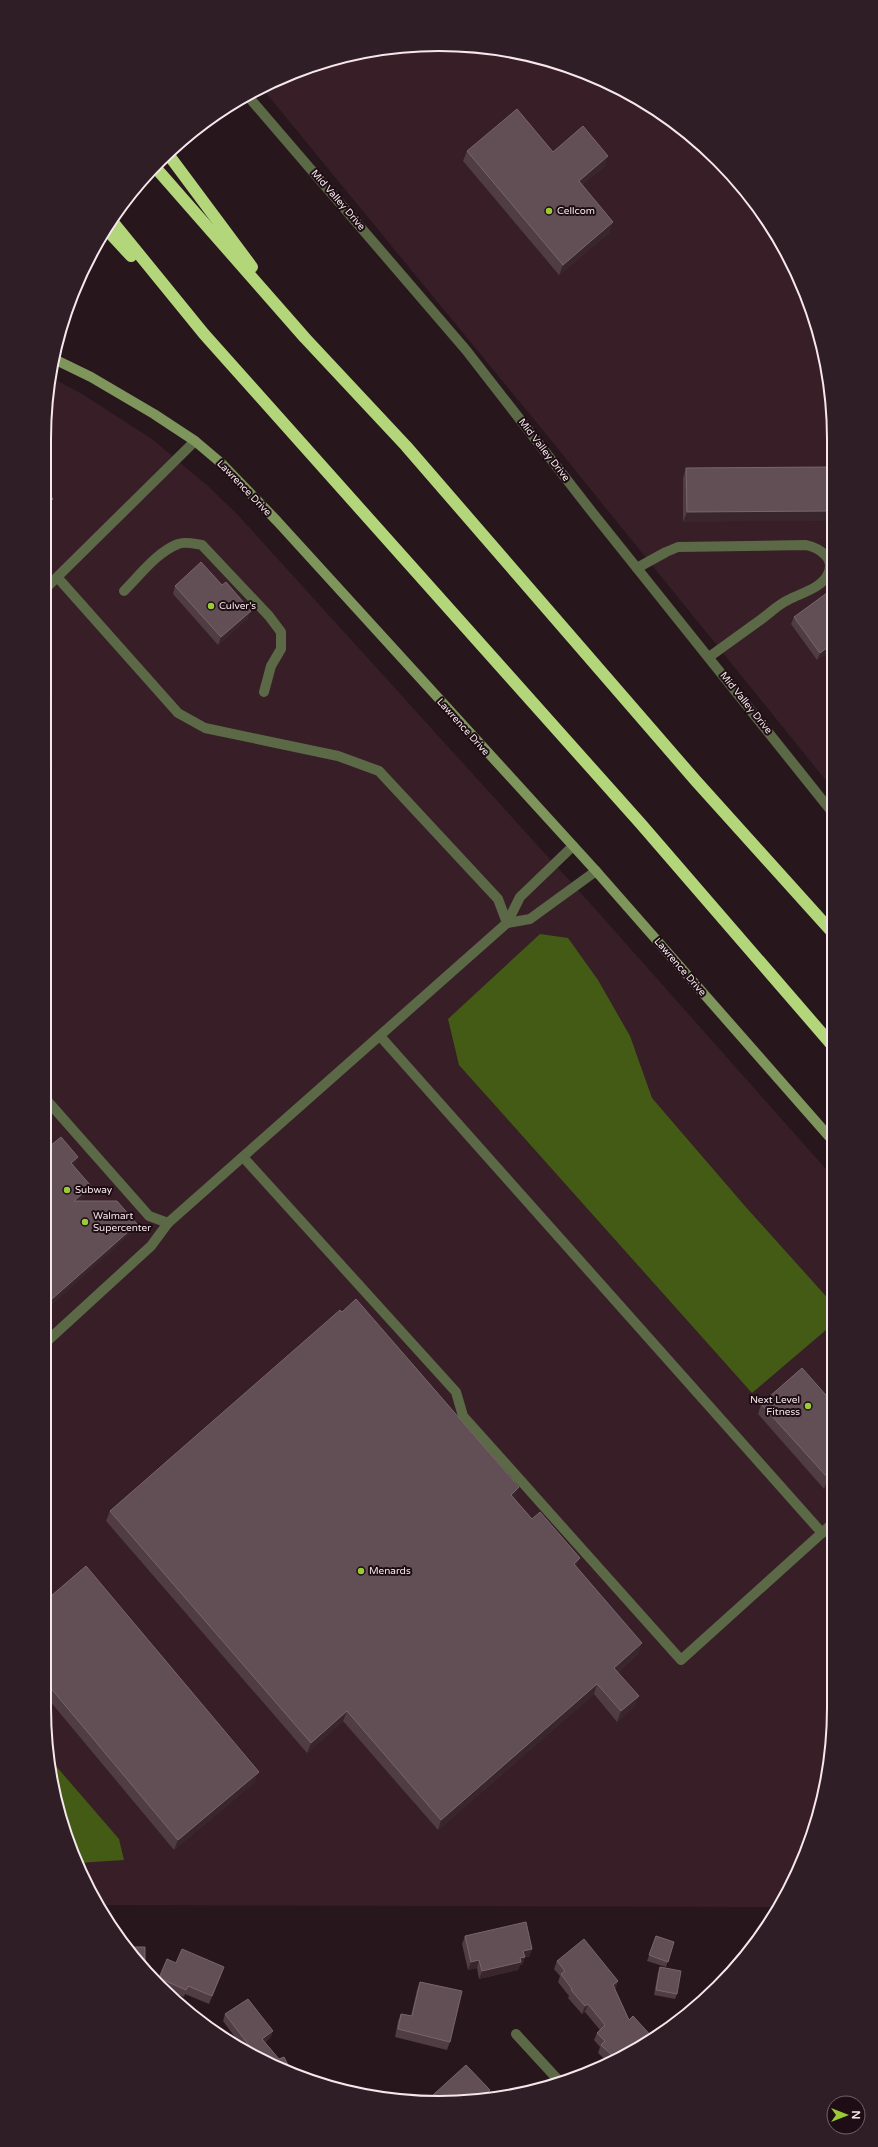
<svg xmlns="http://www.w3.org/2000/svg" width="878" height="2147" font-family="'Varela Round',sans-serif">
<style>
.built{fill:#371e27}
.water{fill:#445b15}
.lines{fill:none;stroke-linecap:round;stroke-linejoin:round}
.service{stroke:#5b6946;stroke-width:10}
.minor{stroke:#5b6946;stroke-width:10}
.secondary{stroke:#7e955c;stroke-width:10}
.motorway{stroke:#b3d67b;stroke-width:12}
.wall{fill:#503c43}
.shaded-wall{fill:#39252c}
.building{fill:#624e55;stroke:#79666c}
.poi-dot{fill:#9acb34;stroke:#1e0d14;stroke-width:1.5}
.labels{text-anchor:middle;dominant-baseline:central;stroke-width:4;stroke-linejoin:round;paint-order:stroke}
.street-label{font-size:10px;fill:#f5e7eb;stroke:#1e0d14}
.poi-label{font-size:10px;fill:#f5e7eb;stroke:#1e0d14;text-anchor:start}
.rim{fill:none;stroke:#f5e7eb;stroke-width:2}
</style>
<rect width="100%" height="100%" fill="#28161d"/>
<g class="built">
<polygon points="413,45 490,47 566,65 658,110 736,179 781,241 804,288 831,387 832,788 550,439 261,87 337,58"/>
<polygon points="50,377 82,394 152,439 209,487 238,515 597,911 833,1177 834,1708 831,1760 813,1835 793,1883 778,1907 97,1905 65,1835 52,1785 44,1708 44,439"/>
</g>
<g class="water">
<polygon points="540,934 568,938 598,980 630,1036 652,1098 744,1205 833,1304 833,1324 752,1393 459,1065 448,1019"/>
<path d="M49,1758L119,1839L124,1860L78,1863C62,1829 53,1795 49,1758Z"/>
</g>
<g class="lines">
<g class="service">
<path d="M637,568L666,552L678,547L806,545C819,548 836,558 828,574C822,588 801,593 788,600C779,604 771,612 763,618C745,631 727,644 709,657"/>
<polyline points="58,578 178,713 205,728 338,756 379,771 498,899 507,923"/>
<polyline points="44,590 195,441"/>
<path d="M124,591C140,575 157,552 178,544C185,541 195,544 202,545L269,616L281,632V649L271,666L264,692"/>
<polyline points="507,923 530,919 596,871"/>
<polyline points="380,1036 822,1533"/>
<polyline points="44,1097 149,1216 168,1223 507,923 520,897 573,846"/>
<polyline points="243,1157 456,1392 463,1416 681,1660 834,1522"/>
<polyline points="44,1344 151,1246 168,1223"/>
</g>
<g class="minor">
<polyline points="247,95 466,350 592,512 832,812"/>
<polyline points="516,2034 560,2082"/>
</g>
<polyline class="secondary" points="54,359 91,377 154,414 195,441 221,463 277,521 596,871 833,1141"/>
<g class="motorway">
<polyline points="168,154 252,267"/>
<polyline points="155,167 305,338 406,446 696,781 832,932"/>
<polyline points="112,221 204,334 641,824 832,1045"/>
<polyline points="106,229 131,256"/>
</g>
</g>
<g class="wall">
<polygon points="467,151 553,152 605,166 582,185 610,232 559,275 463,161"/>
<polygon points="831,467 683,522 683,478 686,468"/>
<polygon points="175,586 248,618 218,645 173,594"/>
<polygon points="794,617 831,650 817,660 791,624"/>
<polygon points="833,1403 833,1480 824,1489 758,1414 761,1404"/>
<polygon points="516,1498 514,1499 532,1519 577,1568 639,1653 618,1672 635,1706 617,1722 594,1694 438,1830 343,1721 307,1753 106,1521 110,1511"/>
<polygon points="44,1602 255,1782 174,1850 44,1694"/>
<polygon points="465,1936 532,1949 529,1957 525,1957 522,1965 520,1965 518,1970 479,1979 477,1968 468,1970 462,1944"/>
<polygon points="656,1936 674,1942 666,1967 647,1961"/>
<polygon points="557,1961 618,1981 615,1989 629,2020 654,2039 609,2063 598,2053 600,2047 594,2040 597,2033 600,2030 585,2012 582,2014 568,1998 569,1996 558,1982 560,1976 554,1969"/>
<polygon points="660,1967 677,1994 675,1999 654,1995 658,1972"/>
<polygon points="221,1975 209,2004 185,1994 184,1997 163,1988 157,1983 159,1978"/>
<polygon points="420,1982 450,2042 447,2050 395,2037 398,2021 401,2014 411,2016 417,1990"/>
<polygon points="225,2014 271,2037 265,2042 279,2059 292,2073 246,2052 223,2021"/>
<polygon points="490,2090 487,2097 485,2100 465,2102 431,2101 433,2095"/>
</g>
<g class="shaded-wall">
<polygon points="608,156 605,166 575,191 579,181"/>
<polygon points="613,222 610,232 559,275 563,265"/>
<polygon points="53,499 52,502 44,509 44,507"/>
<polygon points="831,511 831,521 683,522 687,512"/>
<polygon points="251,611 248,618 218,645 221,637"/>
<polygon points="831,645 831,650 817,660 820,653"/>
<polygon points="78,1157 75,1165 69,1171 71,1163"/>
<polygon points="91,1186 88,1193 72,1208 74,1201"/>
<polygon points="137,1224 134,1231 44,1312 44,1306"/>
<polygon points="833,1473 833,1480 824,1489 828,1478"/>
<polygon points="519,1487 516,1498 507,1505 511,1495"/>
<polygon points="580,1558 576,1568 574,1564"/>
<polygon points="642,1643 639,1653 611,1678 614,1668"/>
<polygon points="597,1684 594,1694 438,1830 441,1820"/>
<polygon points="639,1696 635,1706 617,1722 621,1711"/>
<polygon points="347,1711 343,1721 307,1753 311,1743"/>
<polygon points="259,1772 255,1782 174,1850 178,1840"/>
<polygon points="532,1949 529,1957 525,1957 522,1965 520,1965 518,1970 479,1979 482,1971 523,1951"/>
<polygon points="479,1960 477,1968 468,1970 471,1962"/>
<polygon points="224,1967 221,1975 209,2004 212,1996"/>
<polygon points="618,1981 615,1988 610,1993 613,1985"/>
<polygon points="588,2004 585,2012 582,2014 585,2006"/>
<polygon points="273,2031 271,2037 260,2045 262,2039"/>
<polygon points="490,2090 487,2097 485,2100 480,2100 481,2098"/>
</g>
<g class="building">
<polygon points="517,109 553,152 583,126 608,156 579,181 613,222 563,265 467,151"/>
<polygon points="831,467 831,511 687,512 686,468"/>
<polygon points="44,489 53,499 44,507"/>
<polygon points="201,562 222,585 226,582 251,611 221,637 175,586"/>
<polygon points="831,590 831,645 820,653 794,617"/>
<polygon points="61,1137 78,1157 71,1163 91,1186 74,1201 117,1201 137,1224 44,1306 44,1140 50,1146"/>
<polygon points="356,1299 519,1487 511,1495 532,1519 540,1512 580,1558 574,1564 642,1643 614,1668 639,1696 621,1711 597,1684 441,1820 347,1711 311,1743 110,1511 340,1310 342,1312"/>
<polygon points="802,1368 833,1403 833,1473 828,1478 761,1404"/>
<polygon points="86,1566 259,1772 178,1840 44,1680 44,1602"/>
<polygon points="526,1922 532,1949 523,1951 525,1957 520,1958 521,1962 482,1971 479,1960 471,1962 465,1936"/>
<polygon points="656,1936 674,1942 668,1962 649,1955"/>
<polygon points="584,1939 618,1981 613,1985 629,2020 633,2016 654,2039 616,2059 601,2045 605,2041 597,2033 605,2025 588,2004 585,2006 571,1990 572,1989 561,1974 565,1971 557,1961"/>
<polygon points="126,1947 145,1947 145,1971 142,1968"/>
<polygon points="182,1949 224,1967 212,1996 188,1986 186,1990 159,1978 167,1959 176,1963"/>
<polygon points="660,1967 681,1971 677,1994 656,1990"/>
<polygon points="420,1982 462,1991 450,2042 398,2029 401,2014 412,2016"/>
<polygon points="248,1999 273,2031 262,2039 279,2059 284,2057 292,2073 258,2057 225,2014"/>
<polygon points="466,2065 490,2090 481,2098 483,2100 465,2102 440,2101 433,2095"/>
</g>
<g class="poi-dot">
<circle cx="549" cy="211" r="4"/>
<circle cx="211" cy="606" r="4"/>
<circle cx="67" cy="1190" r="4"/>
<circle cx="85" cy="1222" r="4"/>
<circle cx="808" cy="1406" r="4"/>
<circle cx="361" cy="1571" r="4"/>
</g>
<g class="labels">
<g class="street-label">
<text transform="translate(338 200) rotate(49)">Mid Valley Drive</text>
<text transform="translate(544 450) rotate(52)">Mid Valley Drive</text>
<text transform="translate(244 488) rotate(46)">Lawrence Drive</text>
<text transform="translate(746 703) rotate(51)">Mid Valley Drive</text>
<text transform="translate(463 727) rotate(48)">Lawrence Drive</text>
<text transform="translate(680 967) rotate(49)">Lawrence Drive</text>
</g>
<g class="poi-label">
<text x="557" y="211">Cellcom</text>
<text x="219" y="606">Culver's</text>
<text x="75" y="1190">Subway</text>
<text x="93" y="1216">Walmart<tspan x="93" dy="12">Supercenter</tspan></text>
<text x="800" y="1400" text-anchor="end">Next Level<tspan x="800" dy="12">Fitness</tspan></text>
<text x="369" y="1571">Menards</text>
</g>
</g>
<path d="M0 0H878V2147H0ZM439 51H439A388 388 0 0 1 827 439V1708A388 388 0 0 1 439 2096H439A388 388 0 0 1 51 1708V439A388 388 0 0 1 439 51Z" fill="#2f1e25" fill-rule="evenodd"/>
<path class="rim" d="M439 51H439A388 388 0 0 1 827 439V1708A388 388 0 0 1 439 2096H439A388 388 0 0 1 51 1708V439A388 388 0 0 1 439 51Z"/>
<g transform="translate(846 2115) rotate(90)"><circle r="19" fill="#1e0d14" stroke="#74646a"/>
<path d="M0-3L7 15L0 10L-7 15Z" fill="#9acb34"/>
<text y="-6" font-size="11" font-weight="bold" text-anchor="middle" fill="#f5e7eb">N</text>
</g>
</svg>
